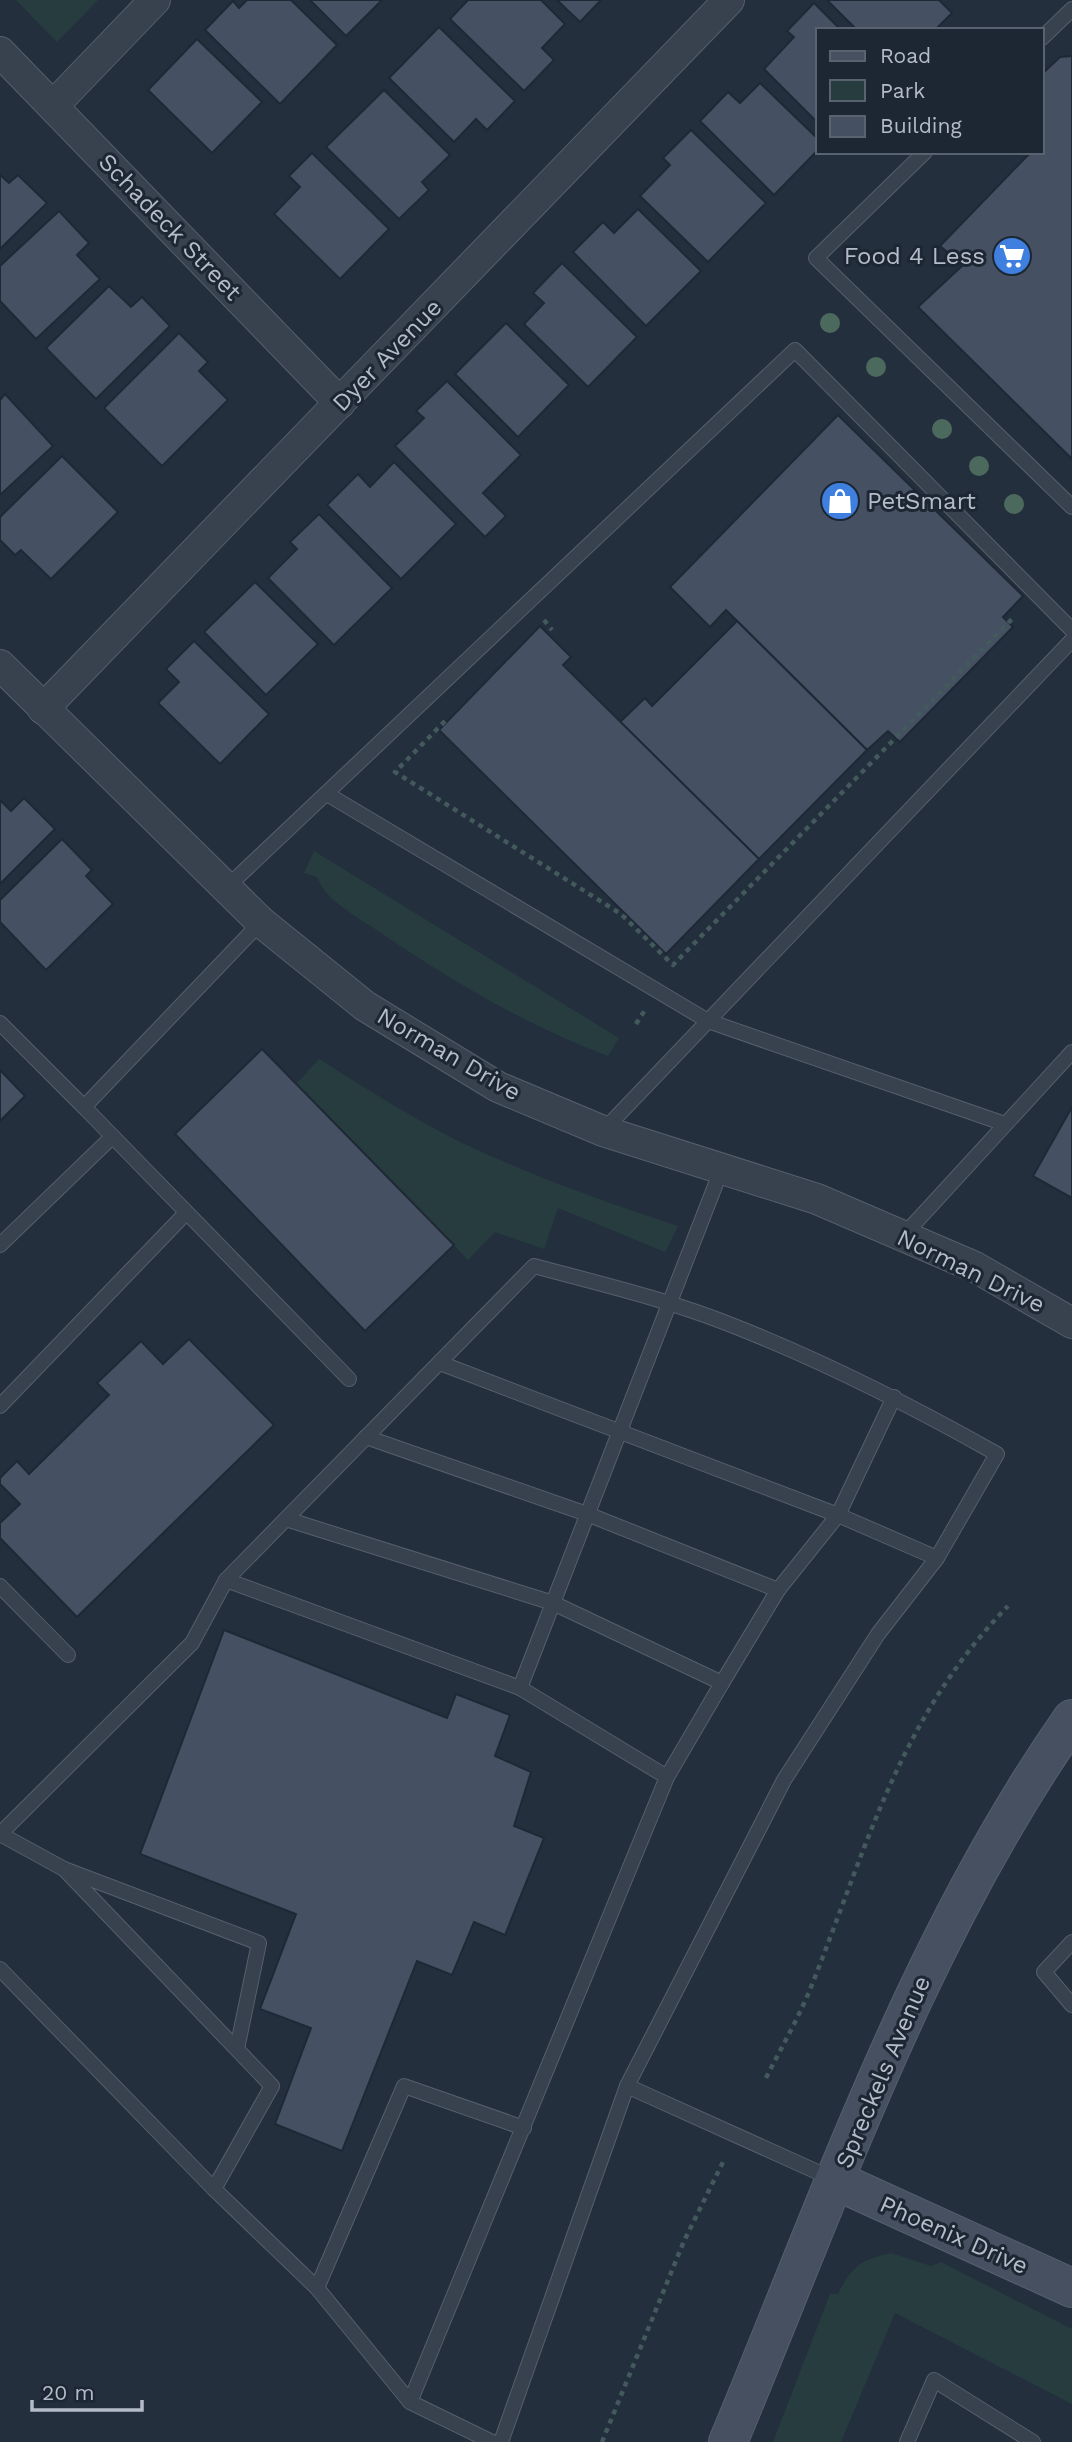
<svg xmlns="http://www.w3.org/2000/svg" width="1072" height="2442" font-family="'Work Sans',sans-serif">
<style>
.green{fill:#263c3f}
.building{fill:#455162;stroke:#1f2835;stroke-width:2}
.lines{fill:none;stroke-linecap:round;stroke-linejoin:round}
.lane-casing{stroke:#565f6c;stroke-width:16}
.street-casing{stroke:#565f6c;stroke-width:32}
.secondary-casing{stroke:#565f6c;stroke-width:40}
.path{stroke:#44595c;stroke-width:4.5;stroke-dasharray:5 5;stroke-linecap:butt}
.lane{stroke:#38414e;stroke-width:14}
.street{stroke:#38414e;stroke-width:30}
.secondary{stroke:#465061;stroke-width:38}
.tree{fill:#4b6a5d}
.labels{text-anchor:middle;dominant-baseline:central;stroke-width:6;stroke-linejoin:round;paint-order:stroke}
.street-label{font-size:24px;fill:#b4bcc9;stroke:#1d2633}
.poi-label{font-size:24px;fill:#b4bcc9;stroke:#1d2633;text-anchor:end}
</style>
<rect width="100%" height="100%" fill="#242f3e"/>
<g class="green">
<polygon points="16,0 98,0 57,42"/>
<path d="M314,851L619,1038L608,1056C526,1025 453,982 381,933C360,918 326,902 317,877L304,873Z"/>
<path d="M319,1059C372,1092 425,1127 482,1152C546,1181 612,1204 678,1226L665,1252L558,1208L544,1249L495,1232L468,1260L296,1084Z"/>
<path d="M891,2253L931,2266L941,2262L1072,2329V2404L895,2313L841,2442H773L830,2294H838C852,2266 860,2260 891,2253Z"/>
</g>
<g class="building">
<polygon points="247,0 291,0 337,45 280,104 205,30 233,1 239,8"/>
<polygon points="310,0 382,0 346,36"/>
<polygon points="468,0 541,0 565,24 542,48 554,60 524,91 450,19"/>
<polygon points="557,0 601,0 580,22"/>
<polygon points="827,0 939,0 952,13 935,30 857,30"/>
<polygon points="814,3 841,30 818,30 818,123 764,69 794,37 787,31"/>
<polygon points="439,27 515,101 487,130 476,119 454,142 389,78"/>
<polygon points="197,39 262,102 212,153 148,90"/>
<polygon points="1072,56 1072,459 918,307 963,265 940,246 1031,152 1042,152 1042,74 1060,57"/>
<polygon points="760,83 818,139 818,150 774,195 700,121 728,92 740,103"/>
<polygon points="384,90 450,155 422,182 429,190 399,219 326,147"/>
<polygon points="691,130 766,203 708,262 640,196 670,165 663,158"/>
<polygon points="312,153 389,229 340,279 274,214 300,187 289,176"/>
<polygon points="0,175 9,183 18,175 47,203 0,249"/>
<polygon points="638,209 701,271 646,326 573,252 603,222 614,233"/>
<polygon points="59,211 89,243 77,255 100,279 36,339 0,301 0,266"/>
<polygon points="562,263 637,337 588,387 524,324 544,303 533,293"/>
<polygon points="109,286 131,307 142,297 170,326 96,399 46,348"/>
<polygon points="506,323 569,385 518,437 455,374"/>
<polygon points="179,333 208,362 199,371 228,400 162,466 104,408"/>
<polygon points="447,381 521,455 483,493 506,516 485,537 395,446 424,418 416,411"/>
<polygon points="5,394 53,446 0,495 0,400"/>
<polygon points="838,415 1023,596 1003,617 1013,627 900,742 888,731 867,750 726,610 710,627 670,587"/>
<polygon points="62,456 118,512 51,579 21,550 15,555 0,540 0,517"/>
<polygon points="394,462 456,524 401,579 327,505 358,474 370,487"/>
<polygon points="319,514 392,588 334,645 268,578 297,549 290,542"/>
<polygon points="255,582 318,644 266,695 204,632"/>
<polygon points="737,621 867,750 759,859 620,722 645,698 652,706"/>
<polygon points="540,626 571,657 563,665 759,859 666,954 439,730"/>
<polygon points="194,641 269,714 220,764 158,703 179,682 166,669"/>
<polygon points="24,798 55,829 0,884 0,800 11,811"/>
<polygon points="62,839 92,870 86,876 113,904 46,970 0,922 0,900"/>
<polygon points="262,1049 454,1245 365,1331 175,1134"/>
<polygon points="0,1070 25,1096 0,1121"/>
<polygon points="1072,1107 1072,1198 1033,1176"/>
<polygon points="189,1339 274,1425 77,1617 0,1538 0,1523 20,1504 0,1484 0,1478 17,1461 29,1474 109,1395 97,1383 141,1341 163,1364"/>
<polygon points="224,1630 447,1718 456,1694 510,1715 495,1756 531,1772 514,1826 544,1838 505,1935 474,1922 452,1975 417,1961 342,2151 275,2124 311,2028 260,2009 296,1914 140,1854"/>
</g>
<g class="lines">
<defs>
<g id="lane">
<polyline points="1042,38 1072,9"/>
<polyline points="925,152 816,258 1072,507"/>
<polyline points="327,794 708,1021 1005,1124"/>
<polyline points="226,888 795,350 1072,630"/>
<polyline points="0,1023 84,1107 261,922"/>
<polyline points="84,1107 349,1379"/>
<polyline points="603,1131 1072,640"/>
<polyline points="903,1236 1072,1052"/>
<polyline points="0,1245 112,1137"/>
<polyline points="440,1363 838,1515 937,1558"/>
<polyline points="0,1406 186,1213"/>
<polyline points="366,1437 587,1514 778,1590"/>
<polyline points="286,1519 553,1603 722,1683 667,1777"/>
<polyline points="0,1586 68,1655"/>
<polyline points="722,1683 778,1590 838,1515 894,1397"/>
<polyline points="0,1834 192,1643 226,1580"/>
<polyline points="0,1834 64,1869"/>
<polyline points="1072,1942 1044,1972 1072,2005"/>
<polyline points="0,1969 214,2189 272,2086 64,1869 259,1943 237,2049"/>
<polyline points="627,2086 833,2179"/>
<polyline points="214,2189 317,2288 404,2086 524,2128"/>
<polyline points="317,2288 410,2402"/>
<polyline points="492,2442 410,2402 667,1777 520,1688 722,1168"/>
<path d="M501,2442L627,2086L784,1780L878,1634L937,1558L997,1454C912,1406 825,1362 734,1326C669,1300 601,1284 534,1266L226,1580L520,1688"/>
<polyline points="907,2442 934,2380 1033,2442"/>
</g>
<g id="street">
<polyline points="0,52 340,403"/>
<polyline points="53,106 155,0"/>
<polyline points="0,665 261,922 365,1006 498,1087 603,1131 817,1199 975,1267 1072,1323"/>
<polyline points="43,709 729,0"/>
</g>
<g id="secondary">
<polyline points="837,2181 1072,2288"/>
<path d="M728,2442C831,2196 918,1939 1072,1719"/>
</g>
</defs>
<use href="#lane" class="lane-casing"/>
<use href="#street" class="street-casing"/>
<use href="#secondary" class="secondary-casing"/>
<g class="path">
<polyline points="544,620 552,630"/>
<polyline points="445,721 395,772 621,914 673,965 1012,619"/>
<polyline points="636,1024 645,1010"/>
<path d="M766,2078C782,2046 800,2016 813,1982C868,1844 900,1717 1008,1606"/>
<polyline points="602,2442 684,2241 725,2158"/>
</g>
<use href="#lane" class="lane"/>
<use href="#street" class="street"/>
<use href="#secondary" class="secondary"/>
</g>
<g class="tree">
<circle cx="830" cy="323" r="10"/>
<circle cx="876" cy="367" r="10"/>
<circle cx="942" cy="429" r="10"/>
<circle cx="979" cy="466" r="10"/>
<circle cx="1014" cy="504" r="10"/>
</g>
<defs>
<symbol id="supermarket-disc" viewBox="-11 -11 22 22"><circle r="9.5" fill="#3f7fe0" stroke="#1d2633"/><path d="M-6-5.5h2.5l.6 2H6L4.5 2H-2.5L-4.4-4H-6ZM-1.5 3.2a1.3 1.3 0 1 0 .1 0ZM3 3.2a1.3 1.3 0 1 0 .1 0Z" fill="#fff"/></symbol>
<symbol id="shop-disc" viewBox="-11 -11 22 22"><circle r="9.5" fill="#3f7fe0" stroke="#1d2633"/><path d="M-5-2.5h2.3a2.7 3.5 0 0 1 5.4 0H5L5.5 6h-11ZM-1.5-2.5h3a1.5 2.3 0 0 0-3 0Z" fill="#fff"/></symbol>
</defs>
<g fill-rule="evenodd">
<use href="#supermarket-disc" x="990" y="234" width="44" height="44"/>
<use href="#shop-disc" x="818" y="479" width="44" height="44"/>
</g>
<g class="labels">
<g class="street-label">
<text transform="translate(170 227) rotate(46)">Schadeck Street</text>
<text transform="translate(387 355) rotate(-46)">Dyer Avenue</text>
<text transform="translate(449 1054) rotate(30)">Norman Drive</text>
<text transform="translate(971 1271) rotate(26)">Norman Drive</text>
<text transform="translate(883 2072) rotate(-67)">Spreckels Avenue</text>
<text transform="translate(954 2235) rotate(24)">Phoenix Drive</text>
</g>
<g class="poi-label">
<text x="985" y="256">Food 4 Less</text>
<text x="867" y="501" text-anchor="start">PetSmart</text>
</g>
</g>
<rect x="816" y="28" width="228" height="126" fill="#1d2633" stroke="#59626f" stroke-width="2"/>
<rect x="830" y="51" width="35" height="10" fill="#465061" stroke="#59626f" stroke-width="2"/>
<text x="880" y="63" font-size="21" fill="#b4bcc9">Road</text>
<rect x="830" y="80" width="35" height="21" fill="#263c3f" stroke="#59626f" stroke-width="2"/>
<text x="880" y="98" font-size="21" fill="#b4bcc9">Park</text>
<rect x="830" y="116" width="35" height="21" fill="#455162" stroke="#59626f" stroke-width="2"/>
<text x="880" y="133" font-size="21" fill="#b4bcc9">Building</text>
<path d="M32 2400v10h110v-10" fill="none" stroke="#b4bcc9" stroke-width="3.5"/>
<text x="42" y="2400" font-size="21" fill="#b4bcc9" stroke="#1d2633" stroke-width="5" paint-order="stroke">20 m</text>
</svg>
